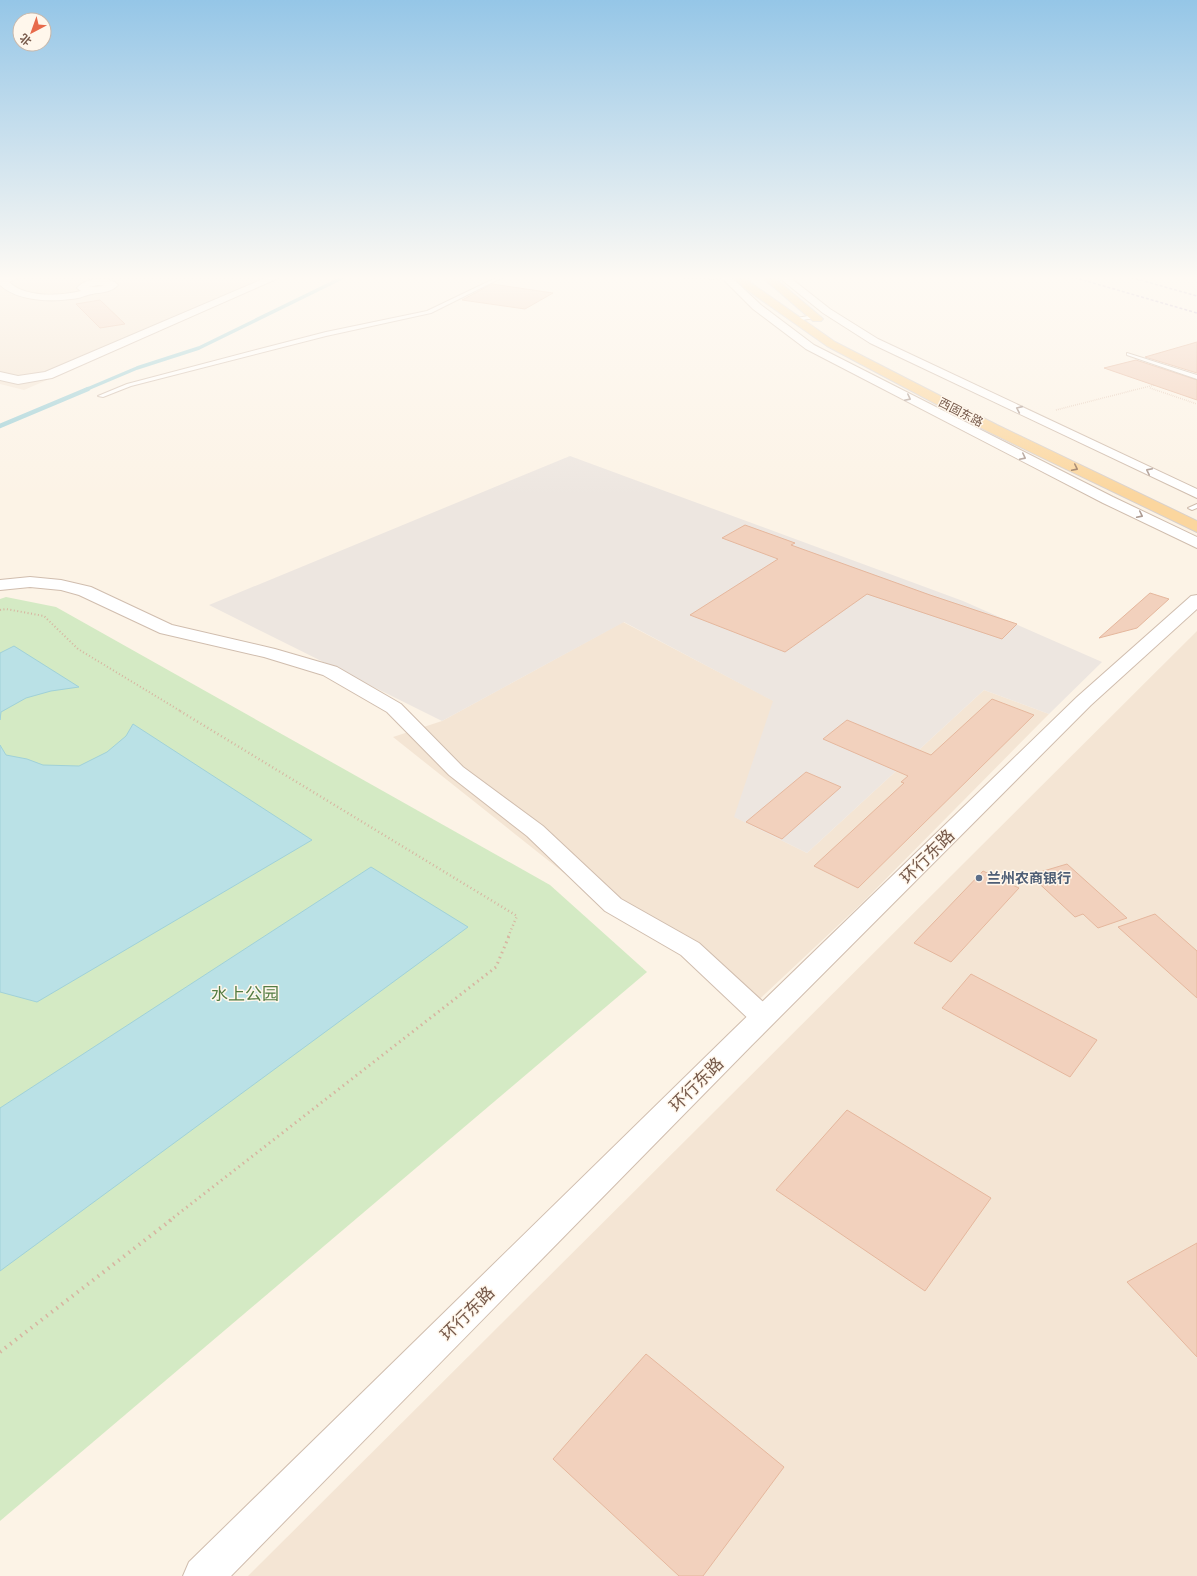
<svg xmlns="http://www.w3.org/2000/svg" width="1197" height="1576" font-family="Ubuntu,'Noto Sans SC',sans-serif">
<style>
.residential{fill:#f4e5d4}
.industrial{fill:#ede6e0}
.green{fill:#d4eac4}
.water{fill:#bae1e6;stroke:#a0d1d8}
.lines{fill:none;stroke-linecap:round;stroke-linejoin:round}
.stream-far1{stroke:#a0d1d8;stroke-width:3.5}
.stream{stroke:#a0d1d8;stroke-width:4.5}
.building{fill:#f2d1bd;stroke:#e5b79d}
.service-casing{stroke:#d0bdae;stroke-width:2}
.minor-casing{stroke:#d0bdae;stroke-width:2}
.tertiary-casing{stroke:#d0bdae;stroke-width:2}
.primary-casing{stroke:#d9d1cc;stroke-width:2}
.path-far4{stroke:#d7b4a0;stroke-width:1.5;stroke-dasharray:0.5 1.5;stroke-linecap:butt}
.path-far3{stroke:#d7b4a0;stroke-width:2;stroke-dasharray:1 2.5;stroke-linecap:butt}
.path-far2{stroke:#d7b4a0;stroke-width:2.5;stroke-dasharray:1 3;stroke-linecap:butt}
.path-far1{stroke:#d7b4a0;stroke-width:3;stroke-dasharray:1.5 4;stroke-linecap:butt}
.path{stroke:#d7b4a0;stroke-width:4;stroke-dasharray:1.5 5;stroke-linecap:butt}
.service{fill:#fff;fill-rule:evenodd}
.minor{fill:#fff;fill-rule:evenodd}
.tertiary{fill:#fff;fill-rule:evenodd}
.primary{fill:#fbd69e;fill-rule:evenodd}
.rail{stroke:#b6a4c7;stroke-width:1.5;stroke-dasharray:3 2;stroke-linecap:butt}
.oneway{stroke:#ad9b92}
.oneway2{stroke:#9e7e63}
.service-dot{fill:#5c6f8a;stroke:#fff7ec;stroke-width:1.5}
.labels{text-anchor:middle;dominant-baseline:central;stroke-width:3;stroke-linejoin:round;paint-order:stroke}
.far-street-label{font-size:12px;fill:#76594a;stroke:#fff7ec}
.service-label{font-size:14px;font-weight:bold;fill:#4e5e75;stroke:#fff7ec;text-anchor:start}
.near-street-label{font-size:17px;fill:#76594a;stroke:#fff7ec}
.near-park-label{font-size:17px;fill:#547c42;stroke:#fff7ec}
</style>
<rect width="100%" height="100%" fill="#fcf3e6"/>
<g class="residential">
<polygon points="0,276 286,276 24,390 0,384"/>
<polygon points="623,622 774,701 735,817 807,853 984,690 1049,714 863,902 749,1009 682,952 603,904 393,737 442,721"/>
<polygon points="1197,631 1197,1576 248,1576"/>
</g>
<polygon class="industrial" points="570,456 963,601 1102,662 1049,714 984,690 807,853 734,817 773,701 624,622 442,721 209,605"/>
<polygon class="green" points="6,597 56,607 550,885 647,972 0,1521 0,599"/>
<g class="water">
<polygon points="14,646 79,687 51,691 26,698 1,712 0,720 0,653"/>
<polygon points="133,724 312,840 37,1002 0,992 0,745 6,755 27,759 43,765 79,766 107,752 126,736"/>
<polygon points="371,867 468,927 0,1271 0,1108"/>
</g>
<g class="lines">
<polyline class="stream-far1" points="85,390 137,368 199,348 346,276"/>
<polyline class="stream" points="0,426 88,389"/>
</g>
<g class="building">
<polygon points="492,284 553,293 525,309 462,300"/>
<polygon points="100,300 125,324 100,328 76,304"/>
<polygon points="1197,342 1197,373 1145,357"/>
<polygon points="1136,360 1197,380 1197,400 1104,368"/>
<polygon points="745,525 795,543 791,545 930,595 1017,624 1002,639 867,594 785,652 690,615 778,559 722,538"/>
<polygon points="1150,593 1169,599 1137,628 1099,638"/>
<polygon points="992,699 1034,715 858,888 814,866 904,783 901,782 908,776 823,739 847,720 931,755"/>
<polygon points="806,772 841,787 782,839 746,822"/>
<polygon points="1067,864 1127,918 1098,928 1083,914 1075,917 1030,875"/>
<polygon points="983,871 1019,888 951,962 914,943"/>
<polygon points="1155,914 1197,951 1197,998 1118,927"/>
<polygon points="971,974 1097,1040 1070,1077 942,1008"/>
<polygon points="847,1110 991,1198 925,1291 776,1190"/>
<polygon points="1197,1243 1197,1357 1127,1282"/>
<polygon points="646,1354 784,1467 703,1576 679,1576 553,1459"/>
</g>
<g class="lines">
<defs>
<g id="service">
<polygon points="500,276 505,276 431,313 326,336 131,386 103,397 98,396 127,384 260,349 326,332 427,311"/>
<polygon points="681,276 740,276 741,277 712,279 683,277"/>
<polygon points="814,315 816,318 794,321 791,319"/>
<polygon points="1127,353 1197,375 1197,379 1127,355"/>
<polygon points="1197,504 1197,508 1192,510 1188,508"/>
</g>
<g id="minor">
<path d="M8,276H22L9,282C25,298 60,296 81,291L77,288C85,278 109,275 118,285C111,293 101,292 92,294C85,295 79,299 71,299C49,302 17,301 0,285V278ZM98,285L105,286L89,287Z"/>
<polygon points="270,276 283,276 52,378 18,384 0,380 0,372 18,376 45,372"/>
<polygon points="720,276 730,276 761,305 814,345 1113,497 1197,537 1197,548 1103,503 806,349 753,309"/>
<polygon points="777,276 788,276 830,309 878,339 1197,489 1197,498 870,343 823,313"/>
<polygon points="30,577 61,580 91,587 172,625 275,649 337,667 401,704 463,767 543,826 621,899 699,943 772,1010 776,1017 772,1024 763,1027 754,1024 681,955 605,911 527,836 449,775 387,712 323,675 264,657 160,633 79,595 61,590 30,587 0,590 0,580"/>
</g>
<polygon id="tertiary" points="1197,595 1197,609 1091,705 752,1045 231,1576 183,1576 189,1562 732,1031 1077,697 1191,596"/>
<g id="primary">
<polygon points="733,276 744,276 751,283 835,342 997,425 1197,521 1197,532 987,431 827,346 743,287"/>
<polygon points="761,276 772,276 821,317 823,319 821,321 813,321"/>
</g>
</defs>
<use href="#service" class="service-casing"/>
<use href="#minor" class="minor-casing"/>
<use href="#tertiary" class="tertiary-casing"/>
<use href="#primary" class="primary-casing"/>
<g class="path-far4">
<polyline points="1150,388 1197,404"/>
<polyline points="1056,410 1154,385"/>
</g>
<polyline class="path-far3" points="0,610 6,609 44,616 78,649 182,712"/>
<polyline class="path-far2" points="180,711 517,916 508,937"/>
<polyline class="path-far1" points="169,1221 496,967 509,936"/>
<polyline class="path" points="0,1352 171,1220"/>
<use href="#service" class="service"/>
<use href="#minor" class="minor"/>
<use href="#tertiary" class="tertiary"/>
<use href="#primary" class="primary"/>
<g class="rail">
<polyline points="1069,276 1197,313"/>
<polyline points="1126,276 1197,296"/>
</g>
</g>
<defs><path id="oneway-chevron" d="M-2-3.5L2.5 0L-2 3.5" fill="none" stroke-width="1.6" stroke-linecap="round" stroke-linejoin="round"/></defs>
<g class="oneway">
<use href="#oneway-chevron" transform="translate(908 398) rotate(27)"/>
<use href="#oneway-chevron" transform="translate(1019 409) rotate(-156)"/>
<use href="#oneway-chevron" transform="translate(1023 457) rotate(27)"/>
<use href="#oneway-chevron" transform="translate(1149 471) rotate(-154)"/>
<use href="#oneway-chevron" transform="translate(1140 515) rotate(26)"/>
</g>
<use class="oneway2" href="#oneway-chevron" transform="translate(1075 468) rotate(26)"/>
<linearGradient id="sky" x2="0" y2="1"><stop stop-color="#95c6e7"/><stop offset="0.56" stop-color="#fefaf4"/><stop offset="1" stop-color="#fefaf4" stop-opacity="0"/></linearGradient>
<rect width="1197" height="496" fill="url(#sky)"/>
<circle class="service-dot" cx="979" cy="878" r="4"/>
<g class="labels">
<g class="far-street-label">
<text transform="translate(961 412) rotate(27)">西固东路</text>
</g>
<g class="service-label">
<text x="987" y="878">兰州农商银行</text>
</g>
<g class="near-street-label">
<text transform="translate(927 856) rotate(-45)">环行东路</text>
<text transform="translate(696 1084) rotate(-45)">环行东路</text>
<text transform="translate(467 1313) rotate(-45)">环行东路</text>
</g>
<g class="near-park-label">
<text x="245" y="993">水上公园</text>
</g>
</g>
<g transform="translate(32 32) rotate(221)"><circle r="19" fill="#fff7ec" stroke="#c8b8ab"/>
<path d="M0-3L7 15L0 10L-7 15Z" fill="#e76a4b"/>
<text y="-6" font-size="11" font-weight="bold" text-anchor="middle" fill="#76594a">北</text>
</g>
</svg>
